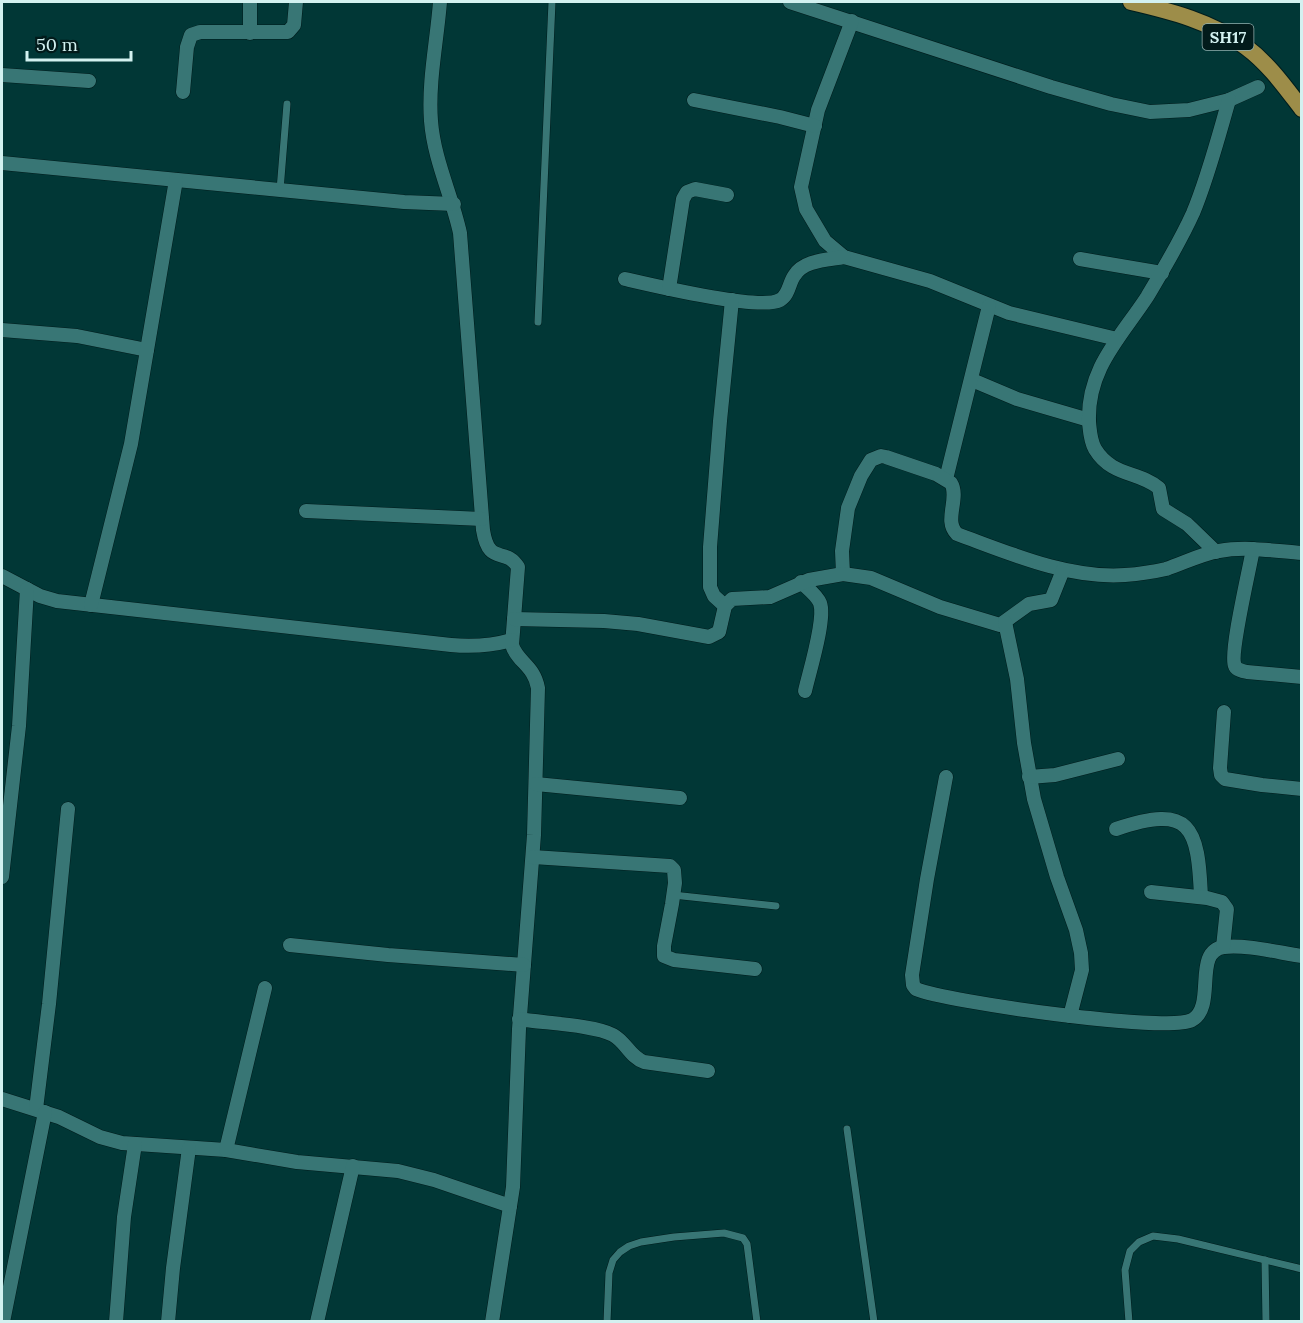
<svg xmlns="http://www.w3.org/2000/svg" width="1303" height="1323" font-family="Lora,serif">
<style>
.lines{fill:none;stroke-linecap:round;stroke-linejoin:round}
.service-casing{stroke:#001c1c;stroke-width:8}
.minor-casing{stroke:#001c1c;stroke-width:15}
.primary-casing{stroke:#001c1c;stroke-width:18}
.service{stroke:#387675;stroke-width:7}
.minor{stroke:#387675;stroke-width:14}
.primary{stroke:#9d8d49;stroke-width:16}
.labels{text-anchor:middle;dominant-baseline:central;stroke-width:6;stroke-linejoin:round;paint-order:stroke}
.shield{fill:#021b1b;stroke:#94b1b0;stroke-width:1.5}
.shield-label{font-size:16px;font-weight:bold;fill:#d3f1f0}
</style>
<rect width="100%" height="100%" fill="#013736"/>
<g class="lines">
<defs>
<g id="service">
<polyline points="280,190 287,104"/>
<polyline points="538,322 552,2"/>
<polyline points="673,895 776,906"/>
<polyline points="847,1129 874,1322"/>
<polyline points="1265,1260 1266,1322"/>
<polyline points="607,1322 609,1273 613,1260 620,1252 629,1246 641,1242 674,1237 724,1233 743,1238 747,1244 757,1322"/>
<polyline points="1129,1322 1125,1270 1130,1251 1139,1242 1153,1236 1178,1239 1302,1269"/>
</g>
<g id="minor">
<path d="M440,2C437,41 428,82 431,121C434,160 452,196 460,233L483,530C489,567 505,546 518,567L512,645C517,662 534,665 538,688L534,835L519,1029L513,1187L492,1322"/>
<polyline points="790,2 1051,87 1111,104 1150,112 1189,110 1229,100 1258,87"/>
<polyline points="852,21 818,110 801,187 806,209 825,241 844,257 930,281 1009,313 1117,339"/>
<polyline points="250,33 250,2"/>
<polyline points="2,75 89,81"/>
<polyline points="183,92 187,47 191,35 200,32 288,32 294,25 296,2"/>
<polyline points="694,100 780,117 815,126"/>
<polyline points="2,163 404,202 454,204"/>
<polyline points="1080,259 1162,273"/>
<path d="M625,279C651,285 760,311 780,300C789,295 789,283 794,276C803,260 828,260 844,257"/>
<polyline points="669,289 683,199 687,192 695,189 727,195"/>
<polyline points="2,330 77,336 147,350"/>
<polyline points="972,380 1017,399 1089,420"/>
<polyline points="946,479 989,306"/>
<polyline points="306,511 482,519"/>
<path d="M1253,549C1250,567 1229,655 1235,666C1237,670 1242,671 1247,672L1302,677"/>
<path d="M1216,552L1187,524L1163,509L1159,488C1139,471 1112,477 1095,449C1090,440 1090,431 1089,422C1087,369 1120,338 1147,297C1163,270 1180,242 1193,213C1208,177 1218,138 1229,100"/>
<path d="M843,574L842,551L848,508L861,476L871,460L881,456L886,457L936,474L951,483C960,498 943,521 957,534C1009,553 1068,579 1125,575C1139,574 1153,572 1166,569C1184,563 1201,554 1219,551C1246,546 1274,551 1302,553"/>
<path d="M2,576L40,596L57,601L451,645C473,647 491,646 512,640"/>
<path d="M801,582C807,588 817,595 820,603C826,619 809,673 805,691"/>
<polyline points="91,605 131,444 176,180"/>
<polyline points="725,606 714,596 710,587 710,547 720,421 732,300"/>
<polyline points="514,619 604,621 638,624 709,637 719,632 725,606 732,599 770,597 809,580 843,574 871,578 940,607 1000,625 1029,604 1051,600 1063,570"/>
<polyline points="1005,622 1017,679 1024,743 1034,799 1057,877 1076,930 1081,953 1082,970 1070,1016"/>
<polyline points="1224,712 1220,768 1221,775 1225,779 1262,785 1302,789"/>
<path d="M946,777L927,879L912,975L913,985L916,989C947,1002 1167,1033 1192,1020C1217,1006 1192,951 1224,947C1245,944 1280,953 1302,956"/>
<polyline points="1029,777 1055,775 1118,759"/>
<polyline points="536,784 680,798"/>
<path d="M1116,829C1191,804 1198,826 1201,897"/>
<polyline points="533,857 670,866 674,870 675,883 672,904 664,946 664,956 674,960 755,969"/>
<polyline points="2,877 19,726 27,589"/>
<polyline points="1151,892 1207,898 1222,902 1227,909 1223,947"/>
<polyline points="290,945 388,955 524,965"/>
<path d="M519,1019C542,1023 595,1025 613,1035C626,1042 630,1057 644,1062L708,1071"/>
<polyline points="2,1099 59,1117 100,1137 122,1143 226,1150 297,1162 398,1171 434,1180 510,1206"/>
<polyline points="36,1109 49,1004 68,809"/>
<polyline points="226,1150 265,988"/>
<polyline points="3,1322 45,1112"/>
<polyline points="116,1322 124,1217 135,1144"/>
<polyline points="168,1322 173,1268 189,1148"/>
<polyline points="317,1322 353,1166"/>
</g>
<path id="primary" d="M1131,2C1170,11 1213,22 1246,47C1269,64 1285,87 1302,109"/>
</defs>
<use href="#service" class="service-casing"/>
<use href="#minor" class="minor-casing"/>
<use href="#primary" class="primary-casing"/>
<use href="#service" class="service"/>
<use href="#minor" class="minor"/>
<use href="#primary" class="primary"/>
</g>
<g class="labels">
<rect class="shield" x="1202.5" y="24" width="51" height="26" rx="4.5"/>
<g class="shield-label">
<text x="1228" y="37">SH17</text>
</g>
</g>
<rect width="1303" height="1323" fill="none" stroke="#d3f1f0" stroke-width="6"/>
<path d="M27 51v9h104v-9" fill="none" stroke="#d3f1f0" stroke-width="3"/>
<text x="36" y="51" font-size="18" fill="#d3f1f0" stroke="#021b1b" stroke-width="4.5" paint-order="stroke">50 m</text>
</svg>
